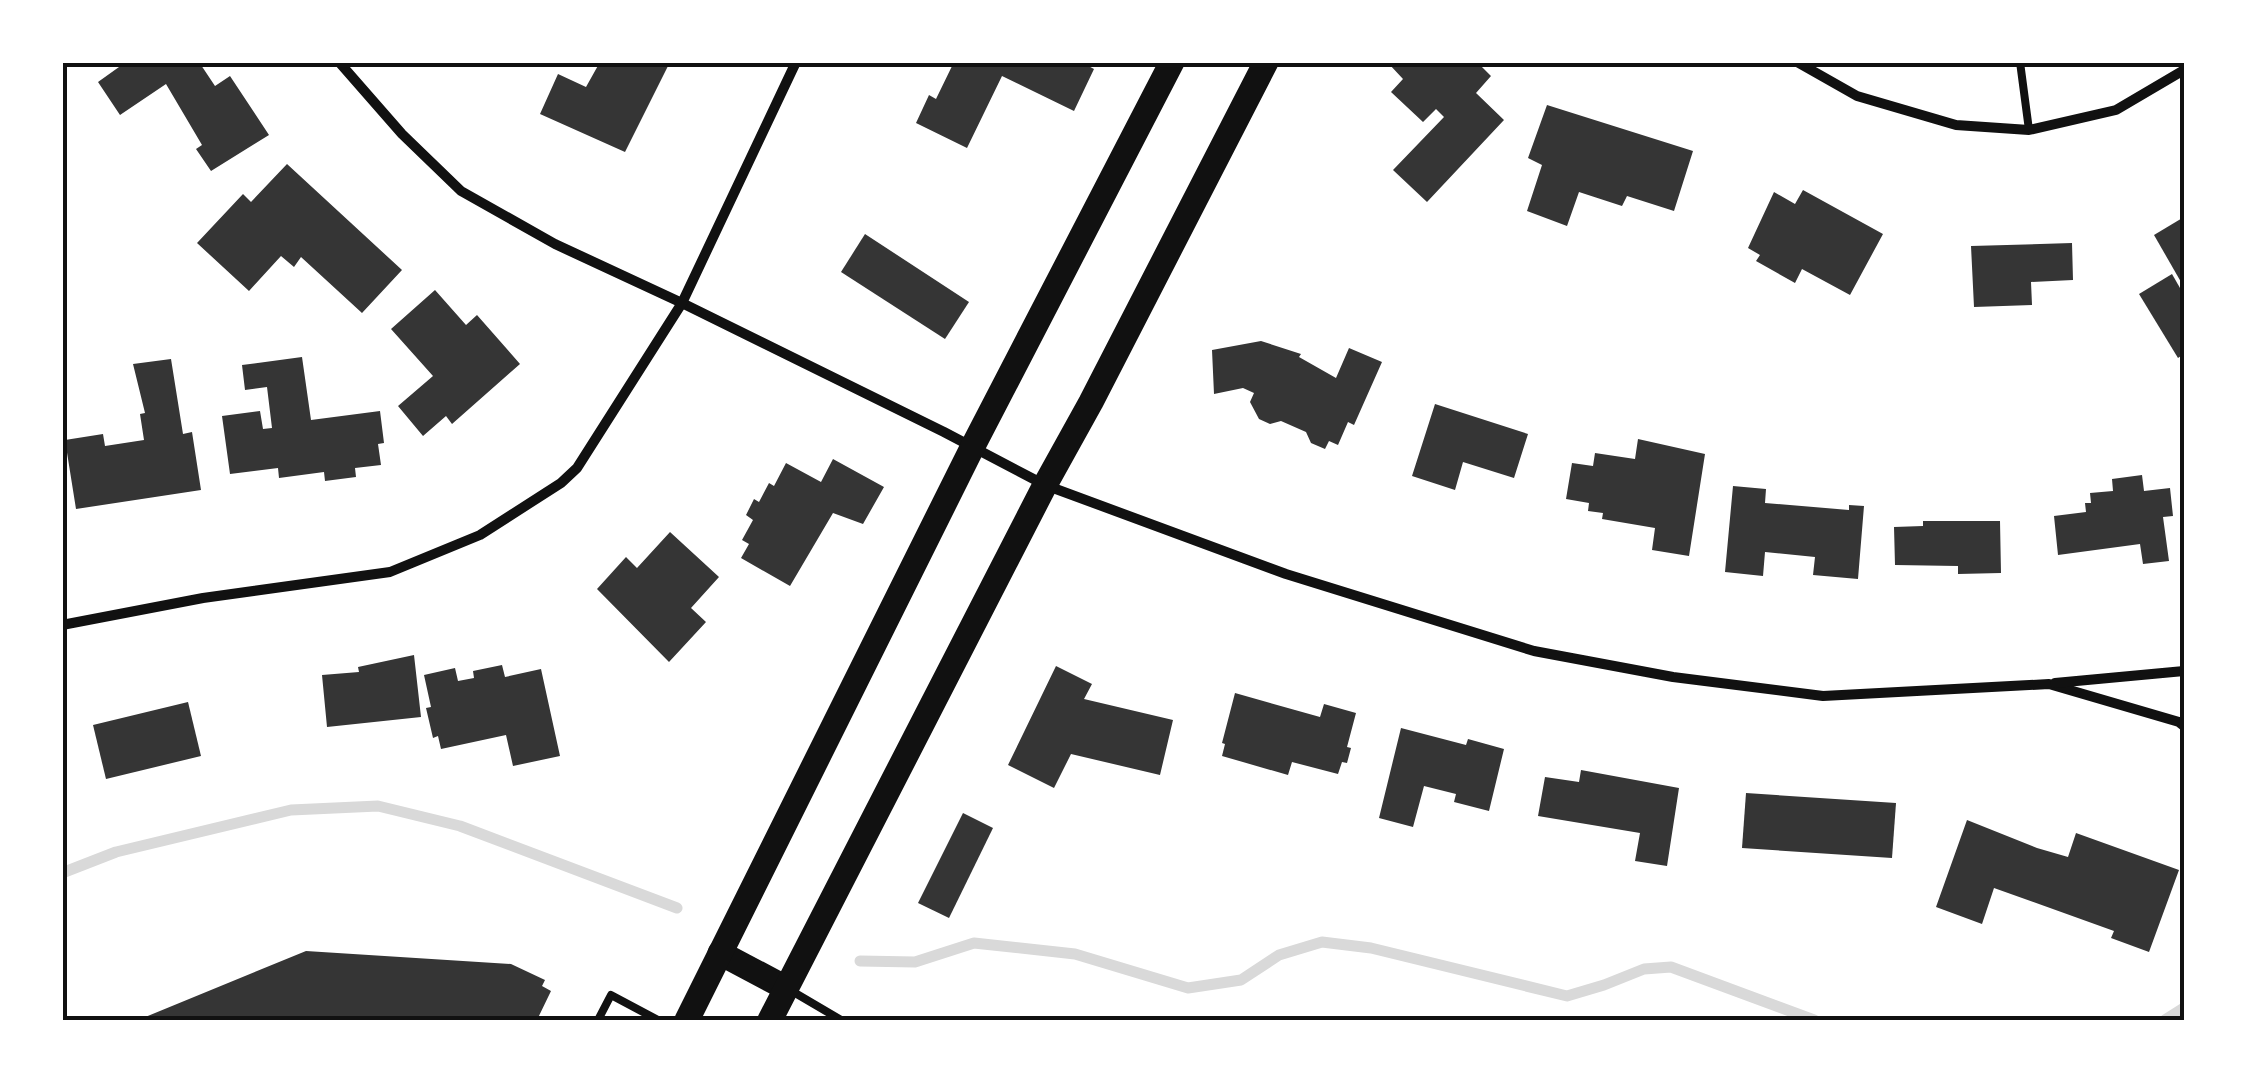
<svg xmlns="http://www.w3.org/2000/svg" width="2247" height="1083" font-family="'Fira Sans Condensed',sans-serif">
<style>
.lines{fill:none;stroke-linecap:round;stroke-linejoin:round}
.stream{stroke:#d9d9d9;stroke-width:11}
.building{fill:#353535}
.service{stroke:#111;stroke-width:8}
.minor{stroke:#111;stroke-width:10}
.primary{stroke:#111;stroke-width:25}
.neatline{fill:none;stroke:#111;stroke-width:4}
</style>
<rect width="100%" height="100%" fill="#fff"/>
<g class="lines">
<g class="stream">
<polyline points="62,873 116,852 291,810 378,806 460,826 677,908"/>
<polyline points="860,961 915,962 974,943 1075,954 1188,988 1241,980 1279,955 1322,942 1371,948 1567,996 1604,985 1644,969 1671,967 1814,1020"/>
<polyline points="2165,1020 2184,1008"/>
</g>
</g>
<g class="building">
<polygon points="126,62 199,62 215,86 230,76 269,135 211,171 196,149 202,145 166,84 120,115 98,82"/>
<polygon points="600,62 670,62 625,152 540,114 558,74 586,87"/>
<polygon points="954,62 1081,62 1094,69 1074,111 1002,76 967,148 916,123 929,95 936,99"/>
<polygon points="1391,62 1477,62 1491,76 1476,93 1504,120 1427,202 1393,170 1444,117 1436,109 1423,122 1391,92 1403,79 1389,64"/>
<polygon points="1547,105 1693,151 1674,211 1627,196 1622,206 1579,192 1567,226 1527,211 1542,165 1528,158"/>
<polygon points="287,164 402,270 362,313 301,257 294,267 281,256 249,291 197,243 243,194 251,202"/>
<polygon points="1803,190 1883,234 1850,295 1802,269 1795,283 1756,261 1760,255 1748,248 1774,192 1795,204"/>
<polygon points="2184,217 2184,280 2181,282 2154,235"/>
<polygon points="865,234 969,302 945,339 841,272"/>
<polygon points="2072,243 2073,280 2031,282 2032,305 1974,307 1971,246"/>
<polygon points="2172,274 2184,295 2184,354 2178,358 2139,294"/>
<polygon points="435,290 466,325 477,315 520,364 452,424 446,416 423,436 398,406 433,376 391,329"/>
<polygon points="1261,341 1301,354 1299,357 1336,378 1349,348 1382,362 1354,425 1348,422 1338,445 1329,441 1325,449 1311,443 1306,432 1281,421 1270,424 1259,419 1250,402 1254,393 1243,388 1214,394 1212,350"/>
<polygon points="302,357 311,420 380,411 384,443 378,444 381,465 355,468 356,477 325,481 324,472 279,478 278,468 230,474 222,416 260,411 263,429 272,428 267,387 245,390 242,365"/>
<polygon points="171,359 183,434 192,432 201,490 76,509 65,440 103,434 105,446 144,440 140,414 145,413 133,364"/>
<polygon points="1435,404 1528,434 1514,478 1463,462 1455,490 1412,476"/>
<polygon points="1638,439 1705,454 1689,556 1652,550 1655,528 1602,519 1603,513 1588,511 1589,503 1566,499 1572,463 1593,466 1595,453 1635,459"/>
<polygon points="833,459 884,487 863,524 833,513 790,586 741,558 749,544 742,540 753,520 746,515 754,499 759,502 769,483 774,486 786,463 821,482"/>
<polygon points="2142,475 2144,491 2170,488 2173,516 2163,517 2169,561 2143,564 2140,544 2058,555 2054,516 2086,512 2085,503 2091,503 2090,493 2113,491 2112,479"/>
<polygon points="1733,486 1766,489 1765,503 1849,510 1849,505 1864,506 1858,579 1813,575 1815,557 1765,552 1763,576 1725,572"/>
<polygon points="1923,521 2000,521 2001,573 1958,574 1958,566 1895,565 1894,527 1923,526"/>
<polygon points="670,532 719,577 691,608 706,622 669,662 597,589 626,557 637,568"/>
<polygon points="414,655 421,717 327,727 322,675 359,672 358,667"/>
<polygon points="502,665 505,677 541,669 560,756 513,766 506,735 441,749 438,736 433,738 426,708 431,707 424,675 455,668 458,681 474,678 473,671"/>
<polygon points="1056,666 1092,684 1084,699 1173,720 1160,775 1071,754 1054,788 1008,765"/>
<polygon points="1235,693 1320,717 1324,704 1356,713 1347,747 1351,748 1347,763 1342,762 1338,774 1292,762 1288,775 1222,756 1225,744 1222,743"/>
<polygon points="188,702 201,756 106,779 93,725"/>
<polygon points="1401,728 1466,745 1468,739 1504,749 1489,811 1454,802 1456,794 1424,786 1413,827 1379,818"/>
<polygon points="1581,770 1679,788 1667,866 1635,861 1640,833 1538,816 1545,777 1579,782"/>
<polygon points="1746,793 1896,803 1892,858 1742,848"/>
<polygon points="963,813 993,828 949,918 918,903"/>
<polygon points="1967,820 2037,848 2068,857 2076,833 2179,870 2149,952 2111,938 2114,931 1994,888 1982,924 1936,907"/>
<polygon points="306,951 511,964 545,980 542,986 551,991 537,1020 138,1020"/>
</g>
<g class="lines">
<g class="service">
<polyline points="2020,62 2029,130"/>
<polyline points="790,990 841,1020"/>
<polyline points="598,1020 611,995 658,1020"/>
</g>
<g class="minor">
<polyline points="339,62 402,134 461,191 555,244 682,303 944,432 1045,485 1286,574 1534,651 1673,677 1823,696 2049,684 2179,722 2184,726"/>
<polyline points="1797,62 1857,96 1956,125 2029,130 2116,110 2184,70"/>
<polyline points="62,625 203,598 390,572 480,535 561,483 577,468 682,303 796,62"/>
<polyline points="2055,683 2184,671"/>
</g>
<g class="primary">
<polyline points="720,953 786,988"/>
<polyline points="687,1020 973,446 1172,62"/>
<polyline points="770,1020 1045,485 1091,402 1266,62"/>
</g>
</g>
<rect width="2247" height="1083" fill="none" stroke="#ffffff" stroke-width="130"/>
<rect x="65" y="65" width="2117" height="953" class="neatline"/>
</svg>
